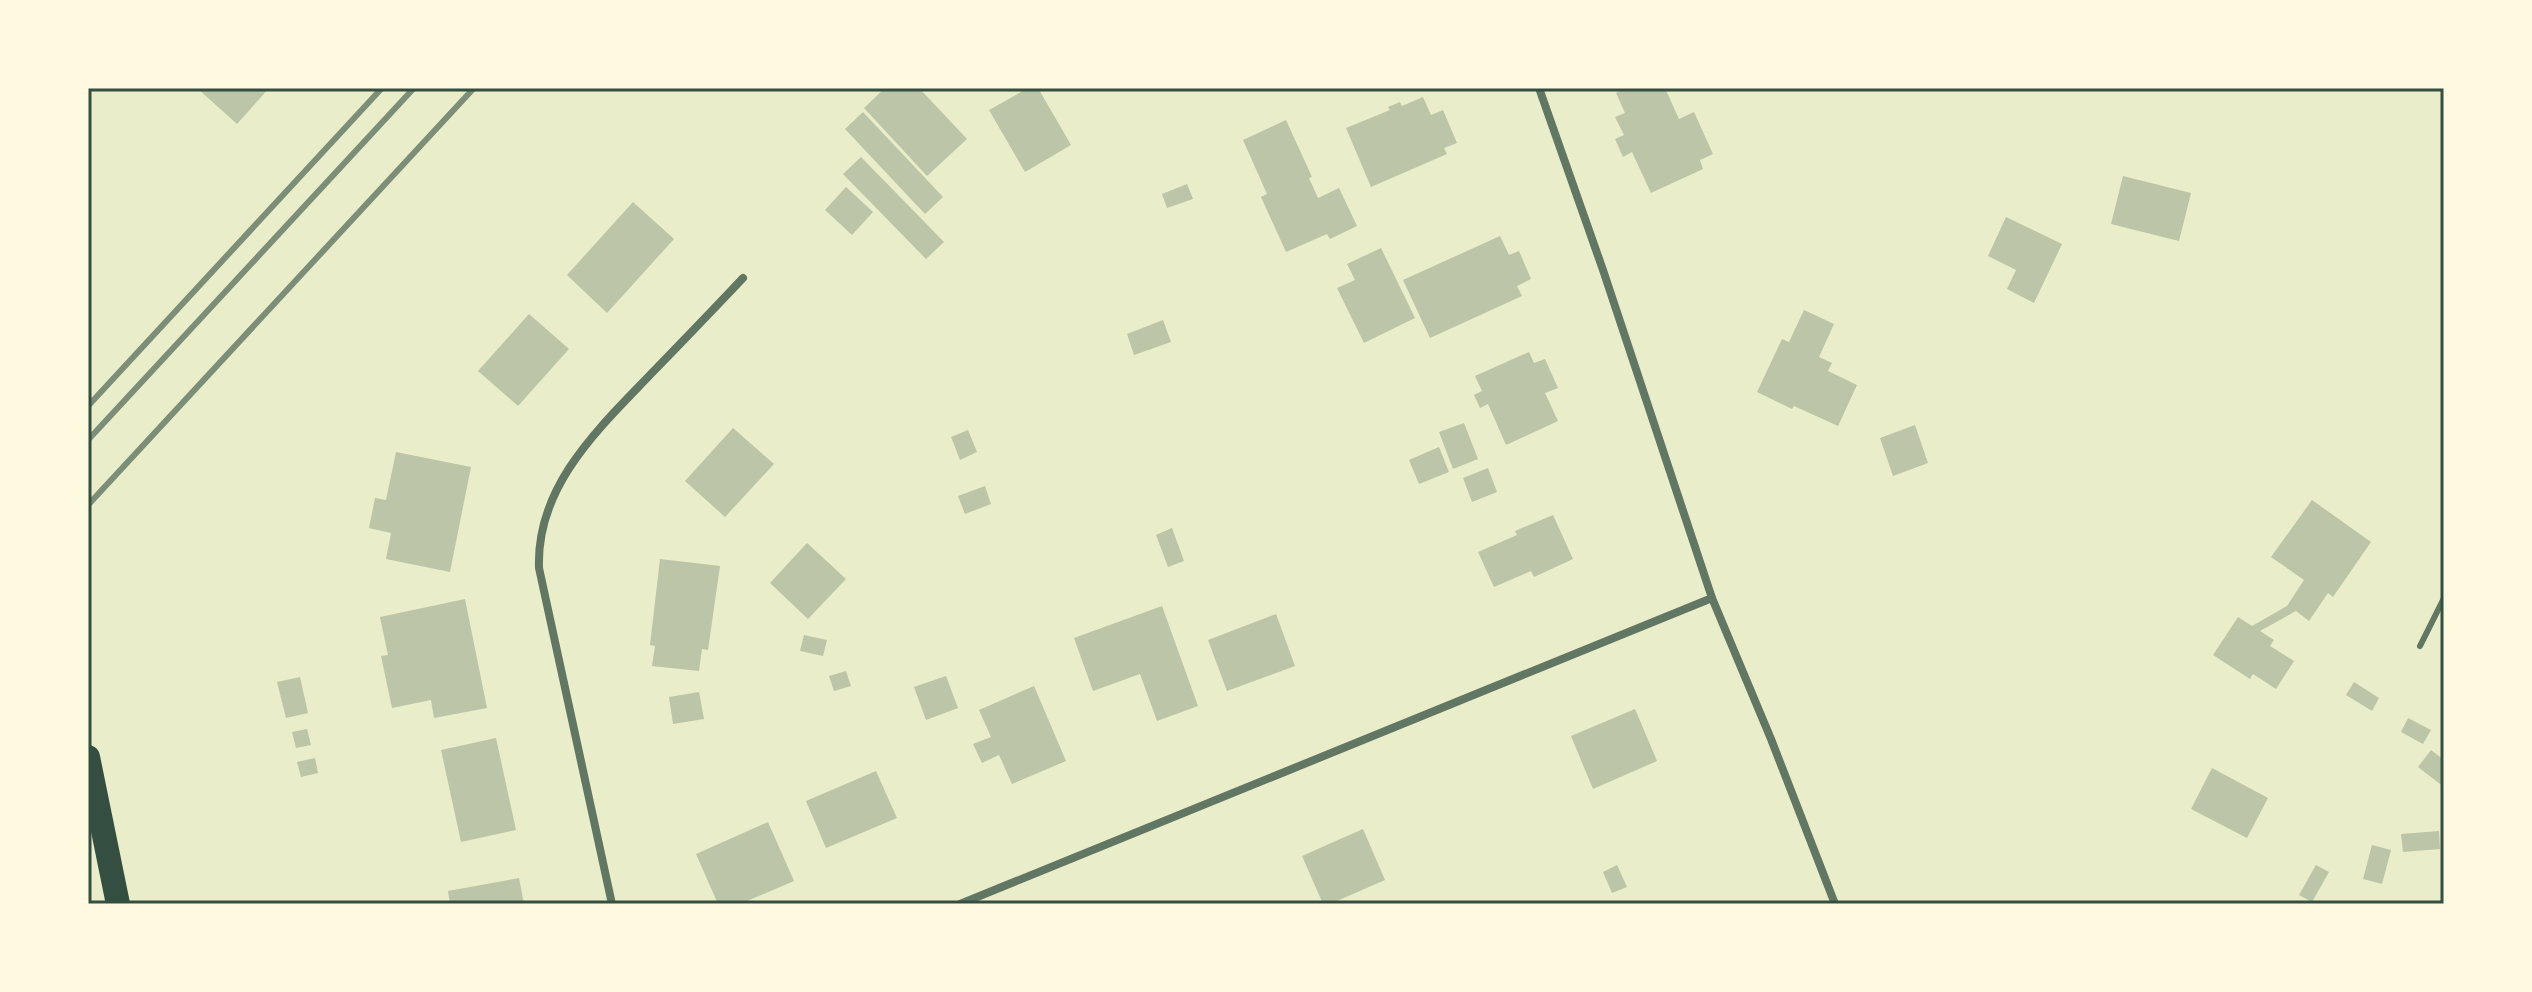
<svg xmlns="http://www.w3.org/2000/svg" width="2532" height="992" font-family="Roboto,sans-serif">
<style>
.building{fill:#bcc5a7}
.lines{fill:none;stroke-linecap:round;stroke-linejoin:round}
.service{stroke:#617663;stroke-width:6}
.minor{stroke:#617663;stroke-width:8}
.motorway{stroke:#344e41;stroke-width:24}
.rail{stroke:#7c8e77;stroke-width:6}
.neatline{fill:none;stroke:#344e41;stroke-width:3}
</style>
<rect width="100%" height="100%" fill="#e9edc9"/>
<g class="building">
<polygon points="197,88 269,88 237,124"/>
<polygon points="885,88 919,88 967,139 927,176 864,108"/>
<polygon points="1028,88 1038,88 1071,145 1025,172 989,110"/>
<polygon points="1626,88 1665,88 1679,119 1694,112 1713,154 1700,160 1703,169 1651,193 1632,152 1623,157 1615,139 1624,135 1615,117 1625,113 1616,93"/>
<polygon points="1423,97 1431,115 1443,110 1457,143 1444,148 1447,154 1371,187 1346,128 1390,110 1388,107 1400,102 1402,106"/>
<polygon points="863,112 943,197 925,214 845,129"/>
<polygon points="1286,120 1312,177 1309,178 1318,198 1339,188 1357,226 1330,239 1327,234 1286,252 1261,197 1267,194 1243,140"/>
<polygon points="861,157 944,242 926,259 843,174"/>
<polygon points="2123,176 2191,193 2179,241 2111,224"/>
<polygon points="1187,184 1193,199 1167,208 1162,194"/>
<polygon points="846,187 873,212 852,235 825,210"/>
<polygon points="633,202 674,239 607,313 567,275"/>
<polygon points="2006,217 2062,244 2034,303 2007,289 2016,270 1988,256"/>
<polygon points="1500,236 1509,255 1519,251 1531,279 1517,286 1522,296 1430,338 1403,280"/>
<polygon points="1381,248 1415,318 1364,343 1337,288 1355,280 1347,264"/>
<polygon points="1804,310 1834,324 1819,357 1832,363 1828,371 1857,385 1838,426 1794,406 1792,409 1757,392 1782,339 1789,342"/>
<polygon points="529,314 569,349 518,406 478,371"/>
<polygon points="1163,320 1171,342 1134,355 1127,334"/>
<polygon points="1529,352 1534,363 1545,359 1558,388 1545,393 1558,421 1506,445 1488,404 1480,408 1474,395 1482,391 1475,376"/>
<polygon points="1464,423 1478,459 1453,469 1439,432"/>
<polygon points="1915,425 1928,463 1893,476 1880,438"/>
<polygon points="733,428 774,464 725,517 685,481"/>
<polygon points="968,430 977,452 960,460 951,437"/>
<polygon points="1439,447 1449,472 1419,484 1409,460"/>
<polygon points="396,452 471,467 450,572 386,559 391,533 369,528 375,498 386,500"/>
<polygon points="1488,468 1497,492 1472,502 1463,478"/>
<polygon points="985,486 991,504 965,514 958,496"/>
<polygon points="2312,500 2371,542 2333,597 2328,593 2309,621 2296,611 2260,631 2274,640 2270,646 2294,661 2276,689 2253,674 2250,679 2213,655 2238,617 2252,626 2287,606 2304,580 2271,557"/>
<polygon points="1553,515 1573,559 1534,577 1531,571 1494,587 1478,552 1517,535 1515,531"/>
<polygon points="1172,528 1184,561 1168,567 1156,535"/>
<polygon points="807,543 846,579 808,619 770,583"/>
<polygon points="660,559 720,566 708,650 702,649 699,671 652,666 655,646 650,645"/>
<polygon points="465,599 487,708 434,718 431,700 392,708 381,656 388,655 380,617"/>
<polygon points="1162,606 1198,706 1157,721 1140,674 1093,691 1074,638"/>
<polygon points="1276,614 1295,666 1227,691 1208,640"/>
<polygon points="804,635 827,640 823,656 800,651"/>
<polygon points="846,671 851,686 834,691 829,676"/>
<polygon points="946,676 958,708 926,720 914,687"/>
<polygon points="300,677 308,713 286,718 277,682"/>
<polygon points="2354,682 2379,698 2372,711 2346,695"/>
<polygon points="1034,686 1066,761 1012,784 999,755 982,763 973,744 991,737 979,710"/>
<polygon points="699,692 704,719 673,724 669,697"/>
<polygon points="1635,709 1657,761 1593,789 1571,736"/>
<polygon points="2408,718 2431,730 2423,744 2401,732"/>
<polygon points="307,729 311,745 296,748 292,732"/>
<polygon points="496,738 516,830 461,842 441,750"/>
<polygon points="2431,750 2444,760 2444,787 2418,767"/>
<polygon points="315,758 318,773 301,777 297,762"/>
<polygon points="2212,768 2268,798 2247,838 2191,809"/>
<polygon points="876,771 897,818 826,848 806,801"/>
<polygon points="768,822 794,881 740,904 718,904 696,854"/>
<polygon points="1363,829 1385,880 1330,904 1323,904 1302,856"/>
<polygon points="2439,831 2440,849 2403,852 2401,834"/>
<polygon points="2372,845 2391,850 2382,884 2363,879"/>
<polygon points="1617,865 1627,887 1612,893 1603,872"/>
<polygon points="2316,865 2329,872 2312,902 2299,895"/>
<polygon points="519,878 524,904 450,904 448,891"/>
</g>
<g class="lines">
<polyline class="service" points="2420,646 2444,598"/>
<g class="minor">
<polyline points="1539,88 1603,270 1712,598 1771,739 1835,904"/>
<path d="M612,904L539,568C536,487 597,430 649,376C680,344 712,311 743,278"/>
<polyline points="960,904 1712,598"/>
</g>
<polyline class="motorway" points="88,757 118,904"/>
<g class="rail">
<polyline points="88,406 382,88"/>
<polyline points="88,440 414,88"/>
<polyline points="88,505 474,88"/>
</g>
</g>
<rect width="2532" height="992" fill="none" stroke="#fefae0" stroke-width="180"/>
<rect x="90" y="90" width="2352" height="812" class="neatline"/>
</svg>
